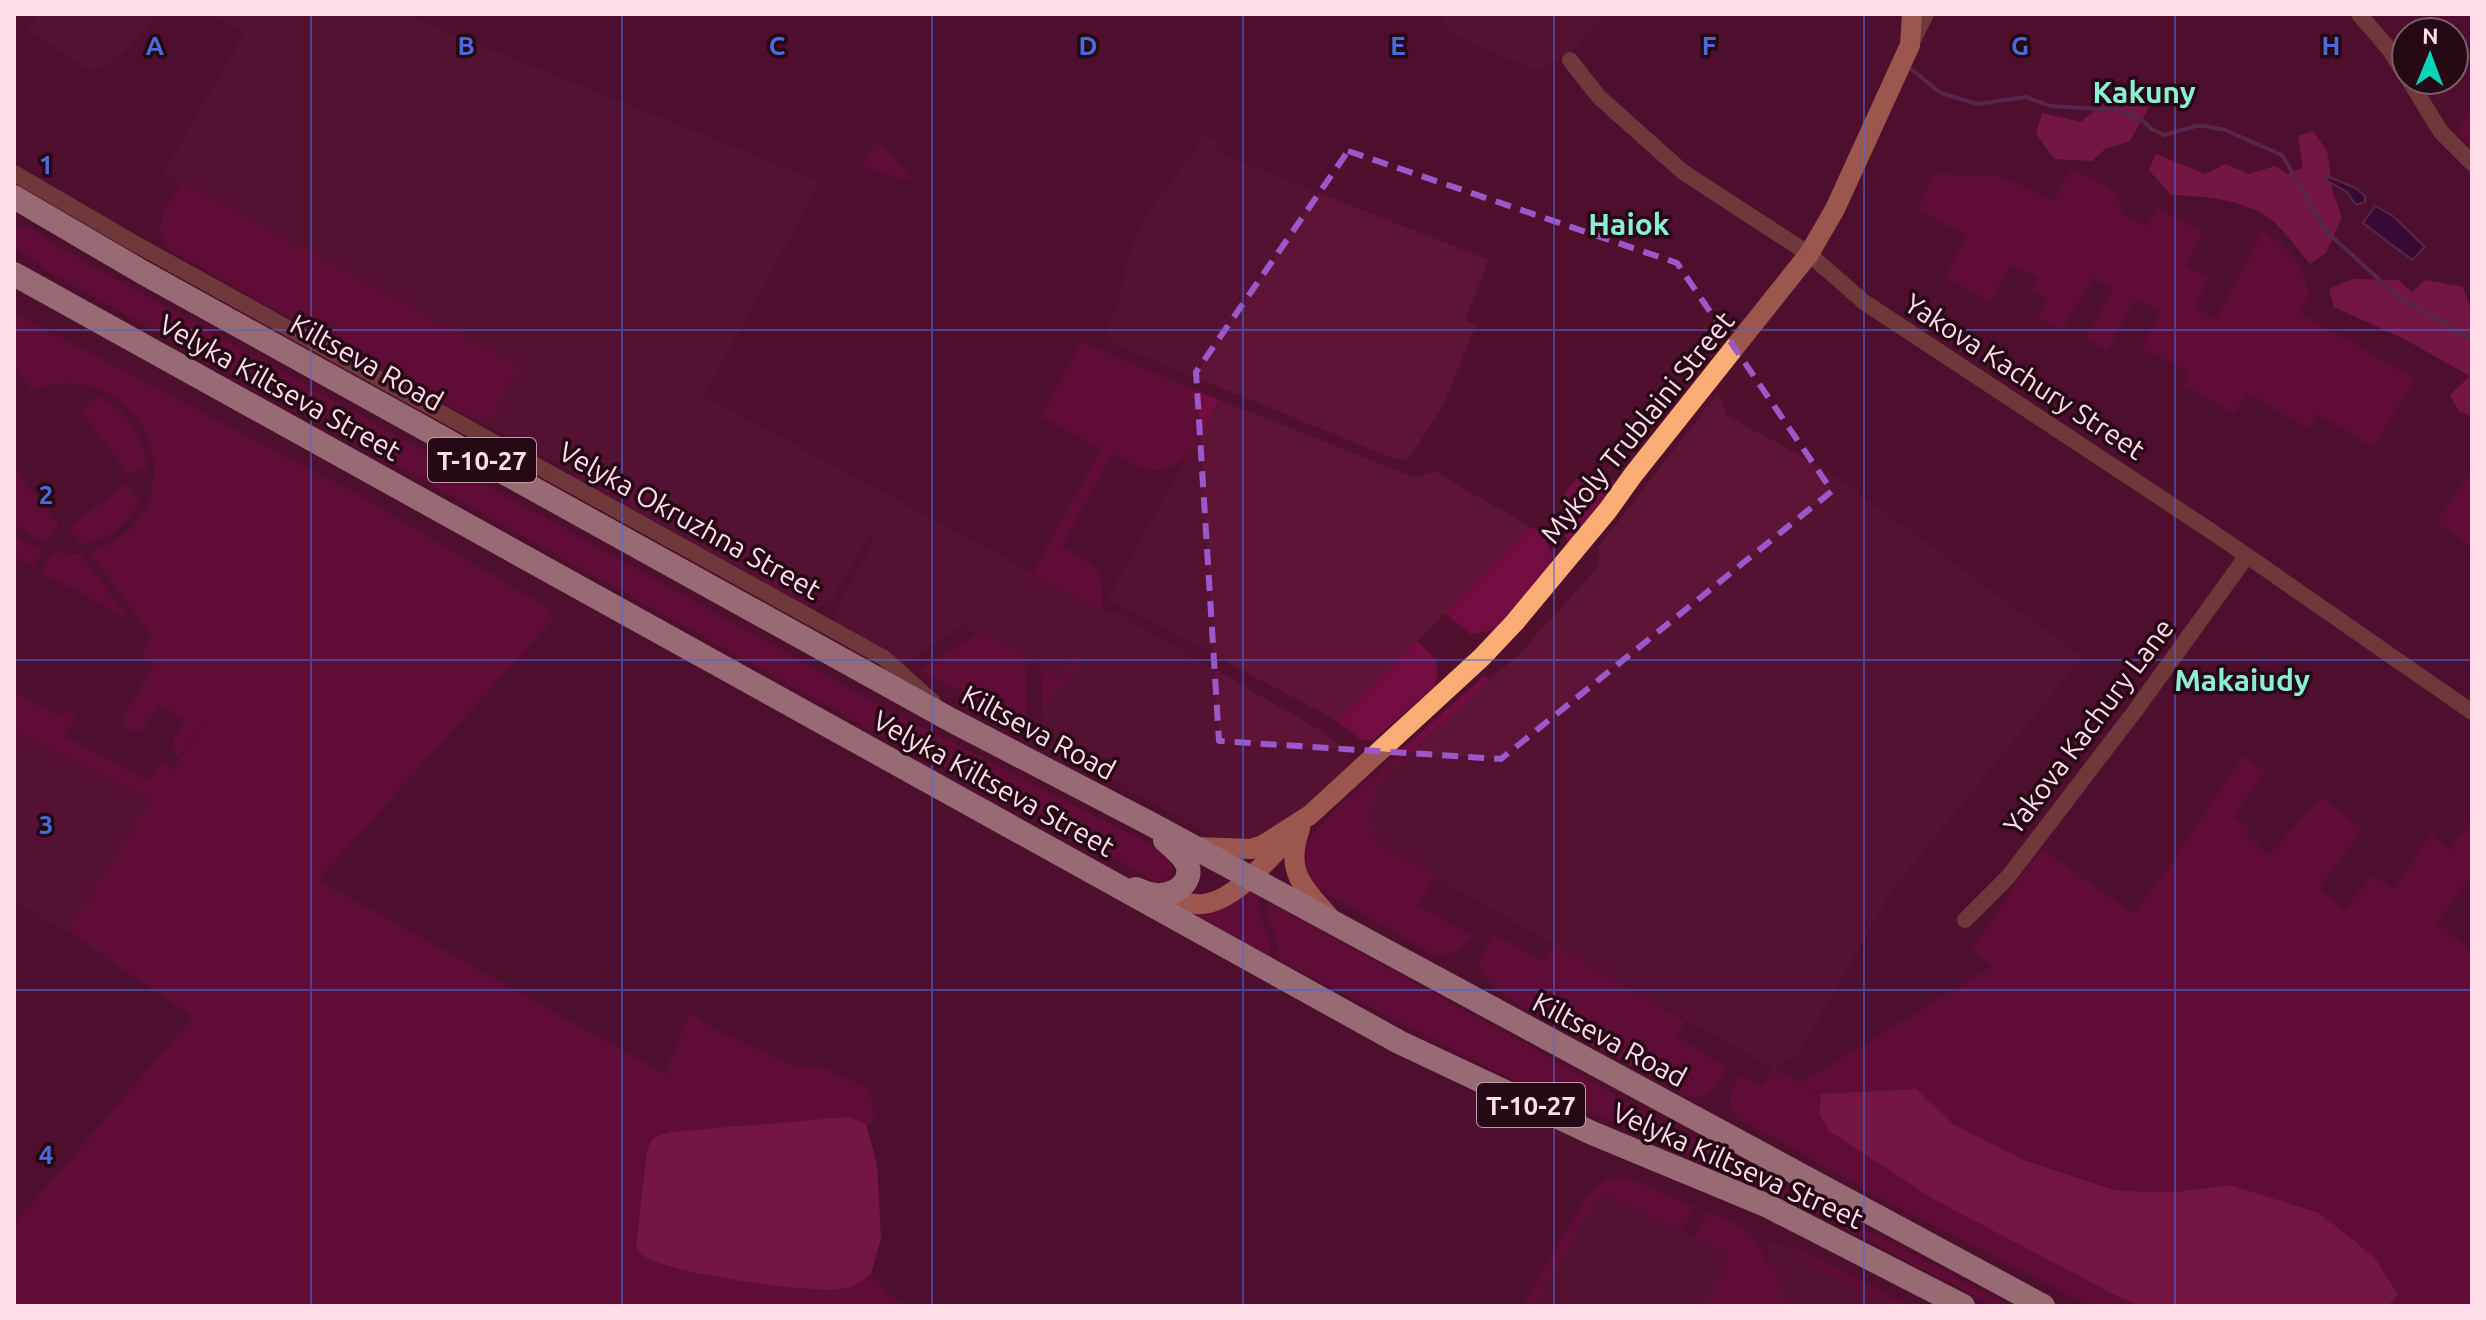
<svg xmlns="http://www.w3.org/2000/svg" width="2486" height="1320" font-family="Ubuntu,sans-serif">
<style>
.built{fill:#5d1436}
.green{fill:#730d41}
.forest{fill:#9f215e}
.water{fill:#1d033d;stroke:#614470;stroke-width:2}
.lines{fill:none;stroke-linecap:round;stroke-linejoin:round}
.stream{stroke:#614470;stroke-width:4}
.minor{stroke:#986b49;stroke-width:16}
.major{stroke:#f9ad75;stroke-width:20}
.highway{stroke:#f0d9c9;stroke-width:24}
.marked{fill:none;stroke:#9c58c9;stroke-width:6;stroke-dasharray:16 10;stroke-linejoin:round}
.grid{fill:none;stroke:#4a6bdb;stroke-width:2;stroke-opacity:0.55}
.labels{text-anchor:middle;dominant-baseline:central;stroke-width:7;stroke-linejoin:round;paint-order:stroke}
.shield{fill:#250915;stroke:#be9da9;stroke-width:2}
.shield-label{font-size:26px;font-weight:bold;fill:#ffdde8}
.street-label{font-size:28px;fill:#ffdde8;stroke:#250915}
.neighbourhood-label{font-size:30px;font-weight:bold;fill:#8befd7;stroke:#250915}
.grid-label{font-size:26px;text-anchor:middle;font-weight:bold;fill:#4a6bdb;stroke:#250915;stroke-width:7;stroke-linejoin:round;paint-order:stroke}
</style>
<rect width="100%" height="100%" fill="#4f0f2d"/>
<g class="built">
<polygon points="40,14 159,14 124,52 93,73 28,29"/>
<polygon points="211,14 403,14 820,182 704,396 1101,610 1118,614 1320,730 1347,751 1352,758 1352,765 1339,780 1264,840 1215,838 1043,740 1042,710 1055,689 1064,687 1078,654 1063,679 1025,660 1024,655 980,632 975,635 965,623 914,657 900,660 890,658 837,626 836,612 838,604 873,543 871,533 832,599 820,606 804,605 573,477 574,472 447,404 426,396 169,249 160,230 162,216 181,183 164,172 245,32"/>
<polygon points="1437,14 1606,14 1567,56 1537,71 1455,36"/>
<polygon points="1205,136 1219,143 1216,152 1489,260 1465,320 1476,325 1445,401 1411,456 1405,460 1395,459 1116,345 1106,337 1106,327 1119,303 1127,263 1143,220"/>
<polygon points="1718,393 1728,416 1825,469 2082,657 1893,889 1798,1055 1773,1068 1377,844 1369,824 1372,791 1386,774 1520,653 1599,566 1599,546"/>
<polygon points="1219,400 1416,478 1434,471 1531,527 1337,721 1108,598"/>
<polygon points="14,731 153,800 69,932 14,902"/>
<polygon points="1600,1191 1734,1256 1703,1306 1533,1306"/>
<polygon points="1769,1242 1801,1250 1908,1306 1766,1306"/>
</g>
<g class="green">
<polygon points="2472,110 2472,148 2456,131"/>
<polygon points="880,144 883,146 914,182 866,168 863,164 875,145"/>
<path d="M2071,169L2107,186L2115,193L2124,215L2147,227L2157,208L2203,232L2186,265L2209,279L2195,308L2216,320L2263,231C2292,250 2303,262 2309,297L2300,313L2416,379L2373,447L2318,414L2307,428L2247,393L2234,413L2183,385L2190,372L2141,348L2160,310L2136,299L2108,350L2085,339L2113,289L2093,278L2064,327L2058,329L2037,317L2048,299L2030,289L2037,278L2012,264L1990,302L1945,276L1967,236L1918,210L1933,174L2001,176L2053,201Z"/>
<path d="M181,182L519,366L488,418L477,420L426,396L169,249C151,223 167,206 181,182Z"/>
<polygon points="21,226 29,227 64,250 889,710 1161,850 1168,857 1173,871 1163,882 1155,881 995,792 878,734 46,270 14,246 14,232"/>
<path d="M14,313L357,494L545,606L553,619L318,880L665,1074L690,1013L714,1029L796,1067L824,1068L869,1089L876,1121L866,1124L848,1117L669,1132L653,1138L647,1150L636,1246L715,1277L786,1287L848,1288L871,1274L889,1295L907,1306H14V1224L193,1017L69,932L152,800L14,731V692L60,717L64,710L76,717L65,736L148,781L161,761L172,768L168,777L210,713L179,757C165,745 178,733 184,719L159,705L141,731L133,732L124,726L123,718L154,664L141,656L152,636L89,552C207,515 151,349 31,390L14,367Z"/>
<path d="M1081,342L1219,400C1204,425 1189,473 1154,470C1139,469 1125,459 1112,454L1062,546C1097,569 1106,563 1101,610L1032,574L1101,449L1041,416Z"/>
<path d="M98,396C128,412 145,435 146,469L128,474L80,410Z"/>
<polygon points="584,456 670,504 661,511 647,513 575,473"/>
<polygon points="14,467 58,525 47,542 31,536 14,523"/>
<polygon points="2472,471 2472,548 2436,521"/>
<path d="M1588,473L1618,482L1570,548C1557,519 1555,488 1588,473Z"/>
<path d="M126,484L139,502C128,524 107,541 82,544L69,527Z"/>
<polygon points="690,515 799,574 790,592 695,539 689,528"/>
<polygon points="1531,527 1542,533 1553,554 1549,567 1494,630 1470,634 1445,613"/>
<polygon points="14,534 28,544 43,550 33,566 14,556"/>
<polygon points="52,553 81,554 130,619 41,572"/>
<polygon points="980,632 1025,655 1027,728 920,670"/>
<path d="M1417,641C1434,656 1443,664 1435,686L1373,740H1361L1337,721Z"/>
<polygon points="1077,653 1081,656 1064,688 1055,689 1042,710 1041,668 1063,678"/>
<path d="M1485,675L1490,680L1386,774L1372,791L1369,824L1373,837L1377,844L1435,876L1418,905L1472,936C1460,951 1450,957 1431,953L1315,887C1288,855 1315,830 1338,807Z"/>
<path d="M2243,756L2265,772L2234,817L2250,830L2246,835L2270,855L2321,796L2362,830L2319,889L2345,910L2372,875L2393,889L2431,834L2449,850L2472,821V874L2437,923L2469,950L2472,948V1306H2388L2398,1293L2229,1185L2173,1192L2117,1191L2024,1160L1953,1124L1916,1089L1821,1094L1811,1089L1820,1095L1819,1113L1829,1131L1935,1200L2115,1295L2141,1306H2090L1867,1191L1737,1117C1724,1102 1733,1089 1740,1074L1763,1087L1773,1068L1800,1083L1993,966L1971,950L2018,880L2042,850L2134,913L2167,870Z"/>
<path d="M1245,889L1261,898C1253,917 1276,936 1269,956L1193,916V912Z"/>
<path d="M1268,902L1533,1048L1663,1123L2010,1306H1994L1755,1182L1518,1082L1276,959C1284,940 1263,922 1268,902Z"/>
<path d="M1495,935L1543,961L1554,944L1686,1021L1677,1037L1728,1068C1718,1084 1711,1100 1689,1098L1518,1004C1500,992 1481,983 1480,959Z"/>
<polygon points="1626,1177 1694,1207 1682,1231 1600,1192 1533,1306 1523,1306 1586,1197 1606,1179"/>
<path d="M1709,1212C1747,1230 1752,1224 1768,1266L1777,1267C1778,1289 1776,1295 1797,1306H1703L1733,1256L1695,1237Z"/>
<polygon points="1801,1250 1908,1306 1891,1306 1806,1261 1802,1256"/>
</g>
<g class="forest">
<polygon points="2127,93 2149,107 2130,141 2105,149 2092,161 2054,159 2036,134 2042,113 2081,122 2111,97"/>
<path d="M2313,131L2327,151L2333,194L2342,217L2326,253L2310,264C2298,250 2286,233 2273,221C2245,199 2205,196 2171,195L2149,170L2156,154L2205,174L2226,164L2249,174L2275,166L2287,174L2303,168L2298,136Z"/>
<polygon points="2352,279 2398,280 2412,292 2425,280 2463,287 2472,314 2472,416 2459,411 2450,395 2470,376 2404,339 2334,307 2329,289"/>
<polygon points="1916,1089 1953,1124 2024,1160 2117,1191 2177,1192 2229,1185 2319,1213 2374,1257 2398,1294 2388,1306 2141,1306 2115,1295 1935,1200 1829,1131 1819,1113 1821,1094"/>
<path d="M848,1117L866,1124L877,1164L881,1238L871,1274C864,1278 857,1284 850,1287C824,1297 666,1273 644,1256C640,1253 638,1249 636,1246L647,1150L653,1138L669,1132Z"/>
</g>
<g class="water">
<polygon points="2329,177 2356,188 2365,196 2365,202 2356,205 2347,192 2326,180"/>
<polygon points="2375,206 2393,216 2425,247 2412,260 2363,223"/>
</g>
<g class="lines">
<polyline class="stream" points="1912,70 1941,93 1977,104 2026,97 2050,106 2119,110 2142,120 2152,129 2164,135 2196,126 2205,126 2225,130 2282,155 2327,232 2396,295 2472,340"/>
<g class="minor">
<polyline points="2359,14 2389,49 2406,76"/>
<polyline points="1913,40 1926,14"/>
<polyline points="1570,60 1599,97 1683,172 1809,254 1864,302 2214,533 2472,712"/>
<polyline points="2409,80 2441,132 2472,163"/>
<polyline points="14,173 134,243 884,658 933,702"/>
<polyline points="1965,920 2008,877 2135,711 2246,557"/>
</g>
<g class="major">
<path d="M1300,829C1284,873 1304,887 1331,919"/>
<polyline points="1197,847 1251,849 1263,845 1310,815 1482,657 1515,622 1608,510 1633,475 1809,254 1835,209 1910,45 1912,14"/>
<path d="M1159,896C1174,900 1193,907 1209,903C1240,895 1264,862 1287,841"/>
</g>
<g class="highway">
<polyline points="14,197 142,272 951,720 1149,823 2043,1306"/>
<polyline points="14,274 1399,1042 1592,1133 1768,1206 1963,1306"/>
<path d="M1136,889C1143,892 1153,896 1161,895C1180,893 1197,877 1184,859C1179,852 1171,846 1165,840"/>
</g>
</g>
<path d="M0 0H2486V1320H0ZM1348,151L1677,263L1832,491L1501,759L1219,741L1196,372Z" fill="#4f0f2d" fill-opacity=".55" fill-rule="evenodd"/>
<path class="marked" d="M1348,151L1677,263L1832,491L1501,759L1219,741L1196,372Z"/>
<path class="grid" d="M311,14V1306M622,14V1306M932,14V1306M1243,14V1306M1554,14V1306M1864,14V1306M2175,14V1306M14,330H2472M14,660H2472M14,990H2472"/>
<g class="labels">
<g class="shield">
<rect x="428" y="438" width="108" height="44" rx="6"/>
<rect x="1477" y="1083" width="108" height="44" rx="6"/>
</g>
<g class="shield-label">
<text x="482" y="460">Т-10-27</text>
<text x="1531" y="1105">Т-10-27</text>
</g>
<g class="street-label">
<text transform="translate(367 362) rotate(29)">Kiltseva Road</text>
<text transform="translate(2025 376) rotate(33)">Yakova Kachury Street</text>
<text transform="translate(280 387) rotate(29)">Velyka Kiltseva Street</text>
<text transform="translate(1637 427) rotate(-51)">Mykoly Trublaini Street</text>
<text transform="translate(690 520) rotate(29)">Velyka Okruzhna Street</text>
<text transform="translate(2088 726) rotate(-53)">Yakova Kachury Lane</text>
<text transform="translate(1039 732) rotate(28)">Kiltseva Road</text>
<text transform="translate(994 783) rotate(29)">Velyka Kiltseva Street</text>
<text transform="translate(1610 1039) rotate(28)">Kiltseva Road</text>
<text transform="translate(1738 1165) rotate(24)">Velyka Kiltseva Street</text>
</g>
<g class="neighbourhood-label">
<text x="2144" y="92">Kakuny</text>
<text x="1629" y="224">Haiok</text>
<text x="2242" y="680">Makaiudy</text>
</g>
</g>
<g class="grid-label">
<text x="155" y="55">A</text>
<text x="466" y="55">B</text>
<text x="777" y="55">C</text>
<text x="1088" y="55">D</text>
<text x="1398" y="55">E</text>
<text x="1709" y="55">F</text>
<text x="2020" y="55">G</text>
<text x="2331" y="55">H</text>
<text x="46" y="174">1</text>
<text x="46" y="504">2</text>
<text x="46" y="834">3</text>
<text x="46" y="1164">4</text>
</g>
<rect width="2486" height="1320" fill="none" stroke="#ffdde8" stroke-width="32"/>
<g transform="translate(2430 56) rotate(1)"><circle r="38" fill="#250915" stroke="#7c5e69" stroke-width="2"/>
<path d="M0-6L14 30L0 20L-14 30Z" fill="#08d5b5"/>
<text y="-12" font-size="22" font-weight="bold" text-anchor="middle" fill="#ffdde8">N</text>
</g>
</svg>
